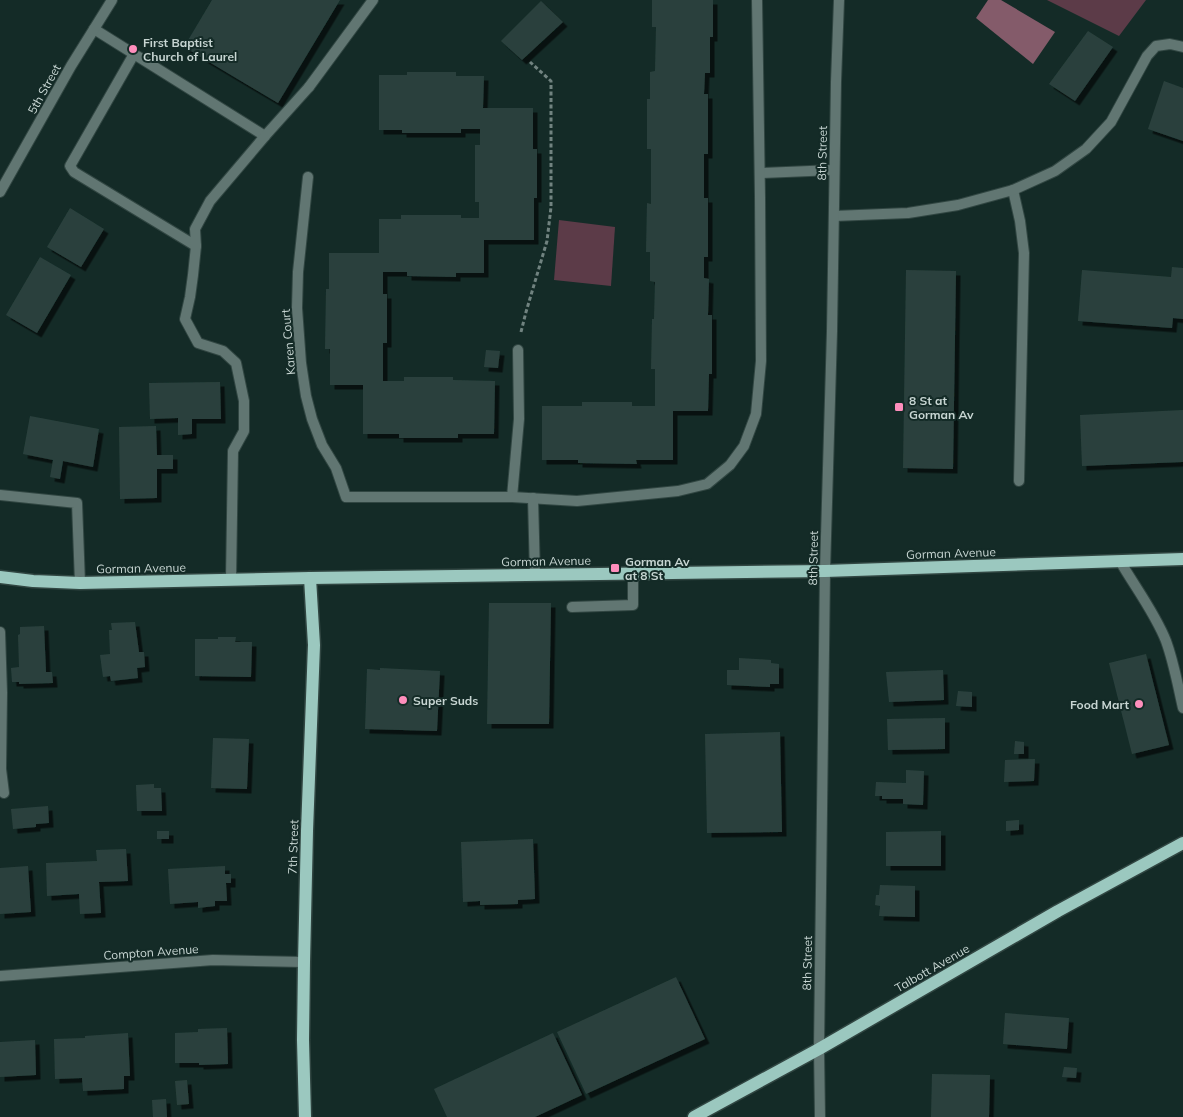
<svg xmlns="http://www.w3.org/2000/svg" width="1183" height="1117" font-family="Mulish,sans-serif">
<style>
.green{fill:#5c3b48}
.water{fill:#845b6a}
.building{fill:#2a413d;filter:url(#shadow)}
.lines{fill:none;stroke-linecap:round;stroke-linejoin:round}
.lane-casing{stroke:#314642;stroke-width:12}
.street-casing{stroke:#314642;stroke-width:12}
.primary-casing{stroke:#314642;stroke-width:15}
.path{stroke:#718380;stroke-width:3;stroke-dasharray:4 2.5;stroke-linecap:butt}
.lane{stroke:#617672;stroke-width:10}
.street{stroke:#617672;stroke-width:10}
.primary{stroke:#9bc8bf;stroke-width:12}
.poi-dot{fill:#fe8ebc;stroke:#142b27;stroke-width:2}
.labels{text-anchor:middle;dominant-baseline:central;stroke-width:4;stroke-linejoin:round;paint-order:stroke}
.poi-label{font-size:12px;font-weight:bold;fill:#c7d5d2;stroke:#142b27;text-anchor:start}
.street-label{font-size:12px;fill:#c7d5d2;stroke:#142b27}
</style>
<defs>
<filter id="shadow"><feDropShadow dx="4.5" dy="4.5" stdDeviation="0" flood-color="#0009"/></filter>
</defs>
<rect width="100%" height="100%" fill="#142b27"/>
<g class="green">
<polygon points="1047,0 1146,0 1119,36"/>
<polygon points="559,220 615,227 611,286 554,280"/>
</g>
<polygon class="water" points="988,0 1001,0 1055,32 1033,64 976,18"/>
<g class="building">
<polygon points="212,0 340,0 278,103 184,47"/>
<polygon points="652,0 713,0 713,37 710,37 710,73 705,73 704,94 708,94 708,154 704,154 704,198 708,198 708,257 704,257 704,278 709,279 708,315 712,315 712,374 709,374 708,411 673,411 673,460 636,460 637,464 578,463 578,460 542,460 542,406 582,406 582,402 632,402 632,406 655,406 655,369 651,369 652,319 654,319 655,282 650,281 650,252 646,252 647,203 651,204 651,149 647,149 647,99 650,99 650,72 655,71 656,27 652,27"/>
<polygon points="541,1 563,22 522,60 501,41"/>
<polygon points="1088,31 1113,47 1075,101 1049,84"/>
<polygon points="407,72 456,72 456,76 484,76 483,108 533,108 533,149 537,149 537,198 534,198 534,240 484,240 484,273 456,273 456,277 407,276 407,272 383,272 383,294 387,294 387,343 383,343 383,381 404,381 404,377 453,377 453,380 495,381 494,434 458,434 458,438 399,438 399,434 363,434 363,385 330,385 330,349 325,349 326,289 329,289 329,253 379,253 379,219 401,219 401,215 461,215 461,218 479,218 479,202 475,202 475,145 480,145 480,129 461,129 461,133 402,133 402,130 379,130 379,75 407,75"/>
<polygon points="1164,81 1183,88 1183,141 1148,129"/>
<polygon points="70,208 104,229 81,267 47,247"/>
<polygon points="40,257 71,275 37,333 6,315"/>
<polygon points="1172,267 1183,268 1183,319 1173,318 1172,328 1078,321 1082,270 1171,277"/>
<polygon points="906,270 956,271 953,469 903,468"/>
<polygon points="486,350 500,351 498,368 484,367"/>
<polygon points="220,382 221,419 192,419 192,434 178,435 178,418 150,419 149,383"/>
<polygon points="1183,410 1183,462 1082,466 1080,415"/>
<polygon points="30,416 99,429 93,467 63,461 60,479 50,477 53,460 23,454"/>
<polygon points="156,426 157,455 173,455 173,469 157,469 157,498 120,499 119,427"/>
<polygon points="489,603 551,603 549,724 487,724"/>
<polygon points="135,622 139,652 144,652 145,667 137,668 138,678 111,681 110,676 103,677 100,655 110,654 109,630 112,630 111,623"/>
<polygon points="44,626 46,672 52,672 53,683 19,684 19,682 12,682 11,668 19,667 18,635 20,634 20,627"/>
<polygon points="218,637 236,637 235,642 252,642 251,677 195,676 195,639 218,639"/>
<polygon points="1146,654 1169,745 1132,754 1109,663"/>
<polygon points="739,658 771,660 771,663 779,664 779,684 770,684 770,687 727,685 727,670 739,670"/>
<polygon points="380,668 440,671 437,731 365,729 367,669 380,670"/>
<polygon points="943,670 944,700 889,702 886,672"/>
<polygon points="958,691 972,692 972,707 956,706"/>
<polygon points="945,718 945,749 888,750 887,719"/>
<polygon points="780,732 782,832 707,833 705,734"/>
<polygon points="213,738 249,739 247,789 211,788"/>
<polygon points="1015,741 1024,742 1024,754 1014,754"/>
<polygon points="1035,759 1034,781 1004,782 1005,760"/>
<polygon points="906,770 924,771 923,805 903,804 903,799 882,799 882,796 875,796 876,782 906,783"/>
<polygon points="154,784 154,788 161,788 162,811 137,811 136,785"/>
<polygon points="48,806 49,823 36,824 36,827 13,829 11,809"/>
<polygon points="1019,820 1019,830 1006,831 1006,821"/>
<rect x="157" y="831" width="12" height="8"/>
<polygon points="941,831 941,866 886,866 886,832"/>
<polygon points="533,839 535,899 518,900 518,904 480,905 480,901 463,902 461,842"/>
<polygon points="126,849 128,881 99,882 101,913 80,914 79,894 47,896 46,863 97,861 96,850"/>
<polygon points="28,866 31,912 0,914 0,868"/>
<polygon points="225,866 225,874 231,874 231,883 226,883 227,901 215,901 215,906 198,908 198,902 170,904 168,869"/>
<polygon points="880,885 915,886 915,917 879,916 880,906 875,905 876,895 879,895"/>
<polygon points="676,977 705,1039 586,1094 557,1032"/>
<polygon points="1005,1013 1069,1018 1067,1049 1003,1044"/>
<polygon points="227,1028 228,1064 199,1065 199,1063 175,1063 175,1033 198,1032 198,1029"/>
<polygon points="128,1033 130,1076 124,1076 124,1089 83,1091 82,1078 55,1079 54,1039 85,1038 85,1036"/>
<polygon points="553,1033 582,1095 535,1117 447,1117 434,1089"/>
<polygon points="35,1040 36,1075 0,1077 0,1042"/>
<polygon points="1064,1067 1077,1068 1076,1078 1062,1077"/>
<polygon points="932,1074 990,1075 989,1117 931,1117"/>
<polygon points="187,1080 189,1104 177,1105 175,1081"/>
<polygon points="166,1099 167,1117 153,1117 152,1100"/>
</g>
<g class="lines">
<defs>
<g id="lane">
<polyline points="309,87 373,0"/>
<polyline points="760,173 834,170"/>
<polyline points="0,495 77,503 80,583"/>
<polyline points="512,497 519,419 518,350"/>
<path d="M1120,561C1135,587 1155,613 1166,641C1174,663 1178,686 1183,708"/>
<polyline points="572,607 633,605 633,573"/>
<polyline points="0,632 2,693 1,769 4,793"/>
</g>
<g id="street">
<polyline points="94,29 265,136"/>
<polyline points="134,54 70,166 74,172 196,246"/>
<polyline points="308,177 298,272 297,308 301,363 306,396 312,419 322,445 336,468 346,497 512,497 577,501 678,491 707,484 730,465 744,446 756,414 761,361 760,197 757,0"/>
<polyline points="1013,190 1020,221 1024,253 1019,481"/>
<polyline points="0,192 71,66 112,0"/>
<polyline points="834,216 908,213 958,205 1013,190 1055,171 1086,149 1111,122 1147,56 1156,46 1170,44 1183,47"/>
<polyline points="533,498 535,575"/>
<polyline points="231,580 233,451 244,431 244,401 236,363 223,351 198,343 185,319 190,297 193,275 196,246 195,229 210,201 265,136 309,87"/>
<polyline points="0,976 213,960 304,962"/>
<polyline points="820,1117 819,1049 825,571 832,331 836,82 839,0"/>
</g>
<g id="primary">
<polyline points="0,577 33,581 80,583 310,578 825,571 1183,559"/>
<polyline points="305,1117 303,1040 304,962 307,831 314,645 310,578"/>
<polyline points="694,1117 819,1049 1058,911 1183,843"/>
</g>
</defs>
<use href="#lane" class="lane-casing"/>
<use href="#street" class="street-casing"/>
<use href="#primary" class="primary-casing"/>
<polyline class="path" points="521,332 526,312 547,241 551,207 551,81 530,62"/>
<use href="#lane" class="lane"/>
<use href="#street" class="street"/>
<use href="#primary" class="primary"/>
</g>
<g class="poi-dot">
<circle cx="133" cy="49" r="5"/>
<rect x="894" y="402" width="10" height="10" rx="2.5"/>
<rect x="610" y="563" width="10" height="10" rx="2.5"/>
<circle cx="403" cy="700" r="5"/>
<circle cx="1139" cy="704" r="5"/>
</g>
<g class="labels">
<g class="poi-label">
<text x="143" y="42">First Baptist<tspan x="143" dy="14">Church of Laurel</tspan></text>
<text x="909" y="400">8 St at<tspan x="909" dy="14">Gorman Av</tspan></text>
<text x="625" y="561">Gorman Av<tspan x="625" dy="14">at 8 St</tspan></text>
<text x="413" y="700">Super Suds</text>
<text x="1129" y="704" text-anchor="end">Food Mart</text>
</g>
<g class="street-label">
<text transform="translate(44 89) rotate(-61)">5th Street</text>
<text transform="translate(822 153) rotate(-89)">8th Street</text>
<text transform="translate(288 342) rotate(-95)">Karen Court</text>
<text transform="translate(951 553) rotate(-2)">Gorman Avenue</text>
<text transform="translate(813 558) rotate(-89)">8th Street</text>
<text transform="translate(546 561) rotate(-1)">Gorman Avenue</text>
<text transform="translate(141 568) rotate(-1)">Gorman Avenue</text>
<text transform="translate(293 847) rotate(-88)">7th Street</text>
<text transform="translate(151 952) rotate(-4)">Compton Avenue</text>
<text transform="translate(807 963) rotate(-89)">8th Street</text>
<text transform="translate(932 968) rotate(-30)">Talbott Avenue</text>
</g>
</g>
</svg>
